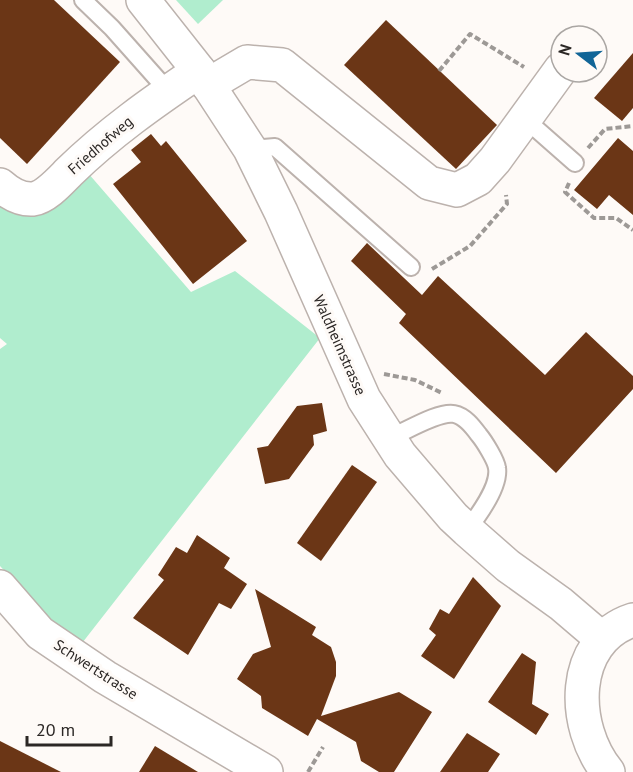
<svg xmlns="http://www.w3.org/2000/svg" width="633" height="772" font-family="'PT Sans',sans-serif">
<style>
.green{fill:#b0edce}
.building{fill:#6b3616}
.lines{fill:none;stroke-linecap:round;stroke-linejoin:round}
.service-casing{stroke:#bcb2ad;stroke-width:20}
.minor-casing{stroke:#bcb2ad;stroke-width:36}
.path{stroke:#9d9996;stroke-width:4;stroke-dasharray:6 3;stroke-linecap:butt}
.service{stroke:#fff;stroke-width:16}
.minor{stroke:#fff;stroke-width:33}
.labels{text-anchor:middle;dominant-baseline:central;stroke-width:6;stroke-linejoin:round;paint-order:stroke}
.street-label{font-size:15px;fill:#2b2725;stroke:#fefaf7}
</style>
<rect width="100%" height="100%" fill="#fefaf7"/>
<g class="green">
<polygon points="176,0 223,0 198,24"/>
<polygon points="88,173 191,292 235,271 320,338 79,647 48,618 0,566 0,349 7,344 0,338 0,197"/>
</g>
<g class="building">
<polygon points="0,0 54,0 120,62 27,164 0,138"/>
<polygon points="386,20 497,125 456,169 344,65"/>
<polygon points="633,53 633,108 622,121 594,98"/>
<polygon points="151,134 161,146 166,141 247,241 193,284 113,184 141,162 131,150"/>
<polygon points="618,138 633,151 633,215 609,195 597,209 574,190"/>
<polygon points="367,243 422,295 438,276 545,375 586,332 633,376 633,389 556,473 399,323 406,314 351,261"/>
<polygon points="322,403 327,431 313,435 314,445 289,479 265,484 257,448 268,446 297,406"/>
<polygon points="352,465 377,482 321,561 297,543"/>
<polygon points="197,535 230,558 224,568 247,584 231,609 219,603 188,655 133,618 164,580 158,575 176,547 187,553"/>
<polygon points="473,577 501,606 454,679 421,656 436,635 429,629 440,609 449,614"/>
<polygon points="255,589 316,627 312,635 331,647 336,662 336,676 321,716 399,692 432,712 394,772 379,772 361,761 356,742 317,719 308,736 262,708 261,696 237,679 253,654 271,647"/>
<polygon points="522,653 536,662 532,704 549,714 536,735 488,702"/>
<polygon points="467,733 500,754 488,772 440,772"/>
<polygon points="0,741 61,772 0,772"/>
<polygon points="155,746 198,772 139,772"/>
</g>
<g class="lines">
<defs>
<g id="service">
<polyline points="83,0 112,28 168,91"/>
<polyline points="525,119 575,163"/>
<polyline points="250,149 275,147 411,267"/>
<path d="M389,438C405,432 438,411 454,414C465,416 473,427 479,435C484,441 496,460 497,468C500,486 478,516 467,530"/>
</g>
<g id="minor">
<polyline points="143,0 199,71 250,149 281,212 364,399 400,455 453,517 467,530 508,566 561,604 602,639"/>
<polyline points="208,85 247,62 282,65 429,183 457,190 478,179 495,160 561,69"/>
<path d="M0,185C9,193 20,200 33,199C46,197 60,181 69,172C109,133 153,102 199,71"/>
<polyline points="0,587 40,633 105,677 266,772"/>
<path d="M608,772C571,727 569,641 633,620"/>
</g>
</defs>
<use href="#service" class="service-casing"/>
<use href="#minor" class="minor-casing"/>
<g class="path">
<polyline points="439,71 470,34 524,67"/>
<polyline points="588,148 605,129 633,126"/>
<polyline points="569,183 565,192 594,218 616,218 633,230"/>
<polyline points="432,269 470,246 507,204 506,195"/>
<polyline points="384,374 415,380 442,393"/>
<polyline points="308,772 323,747"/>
</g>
<use href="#service" class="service"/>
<use href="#minor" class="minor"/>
</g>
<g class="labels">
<g class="street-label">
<text transform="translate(100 145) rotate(-41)">Friedhofweg</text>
<text transform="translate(340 345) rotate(66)">Waldheimstrasse</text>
<text transform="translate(96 669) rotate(33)">Schwertstrasse</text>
</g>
</g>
<g transform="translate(579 54) rotate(287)"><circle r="28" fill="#fefaf7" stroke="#aaa6a3" stroke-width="1.5"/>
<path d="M0-4.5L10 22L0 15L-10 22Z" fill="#116597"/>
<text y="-9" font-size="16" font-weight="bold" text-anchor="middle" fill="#2b2725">N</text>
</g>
<path d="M27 736v9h84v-9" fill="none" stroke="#2b2725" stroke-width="3"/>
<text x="36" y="736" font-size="18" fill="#2b2725" stroke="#fefaf7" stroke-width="4.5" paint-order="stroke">20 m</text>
</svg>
